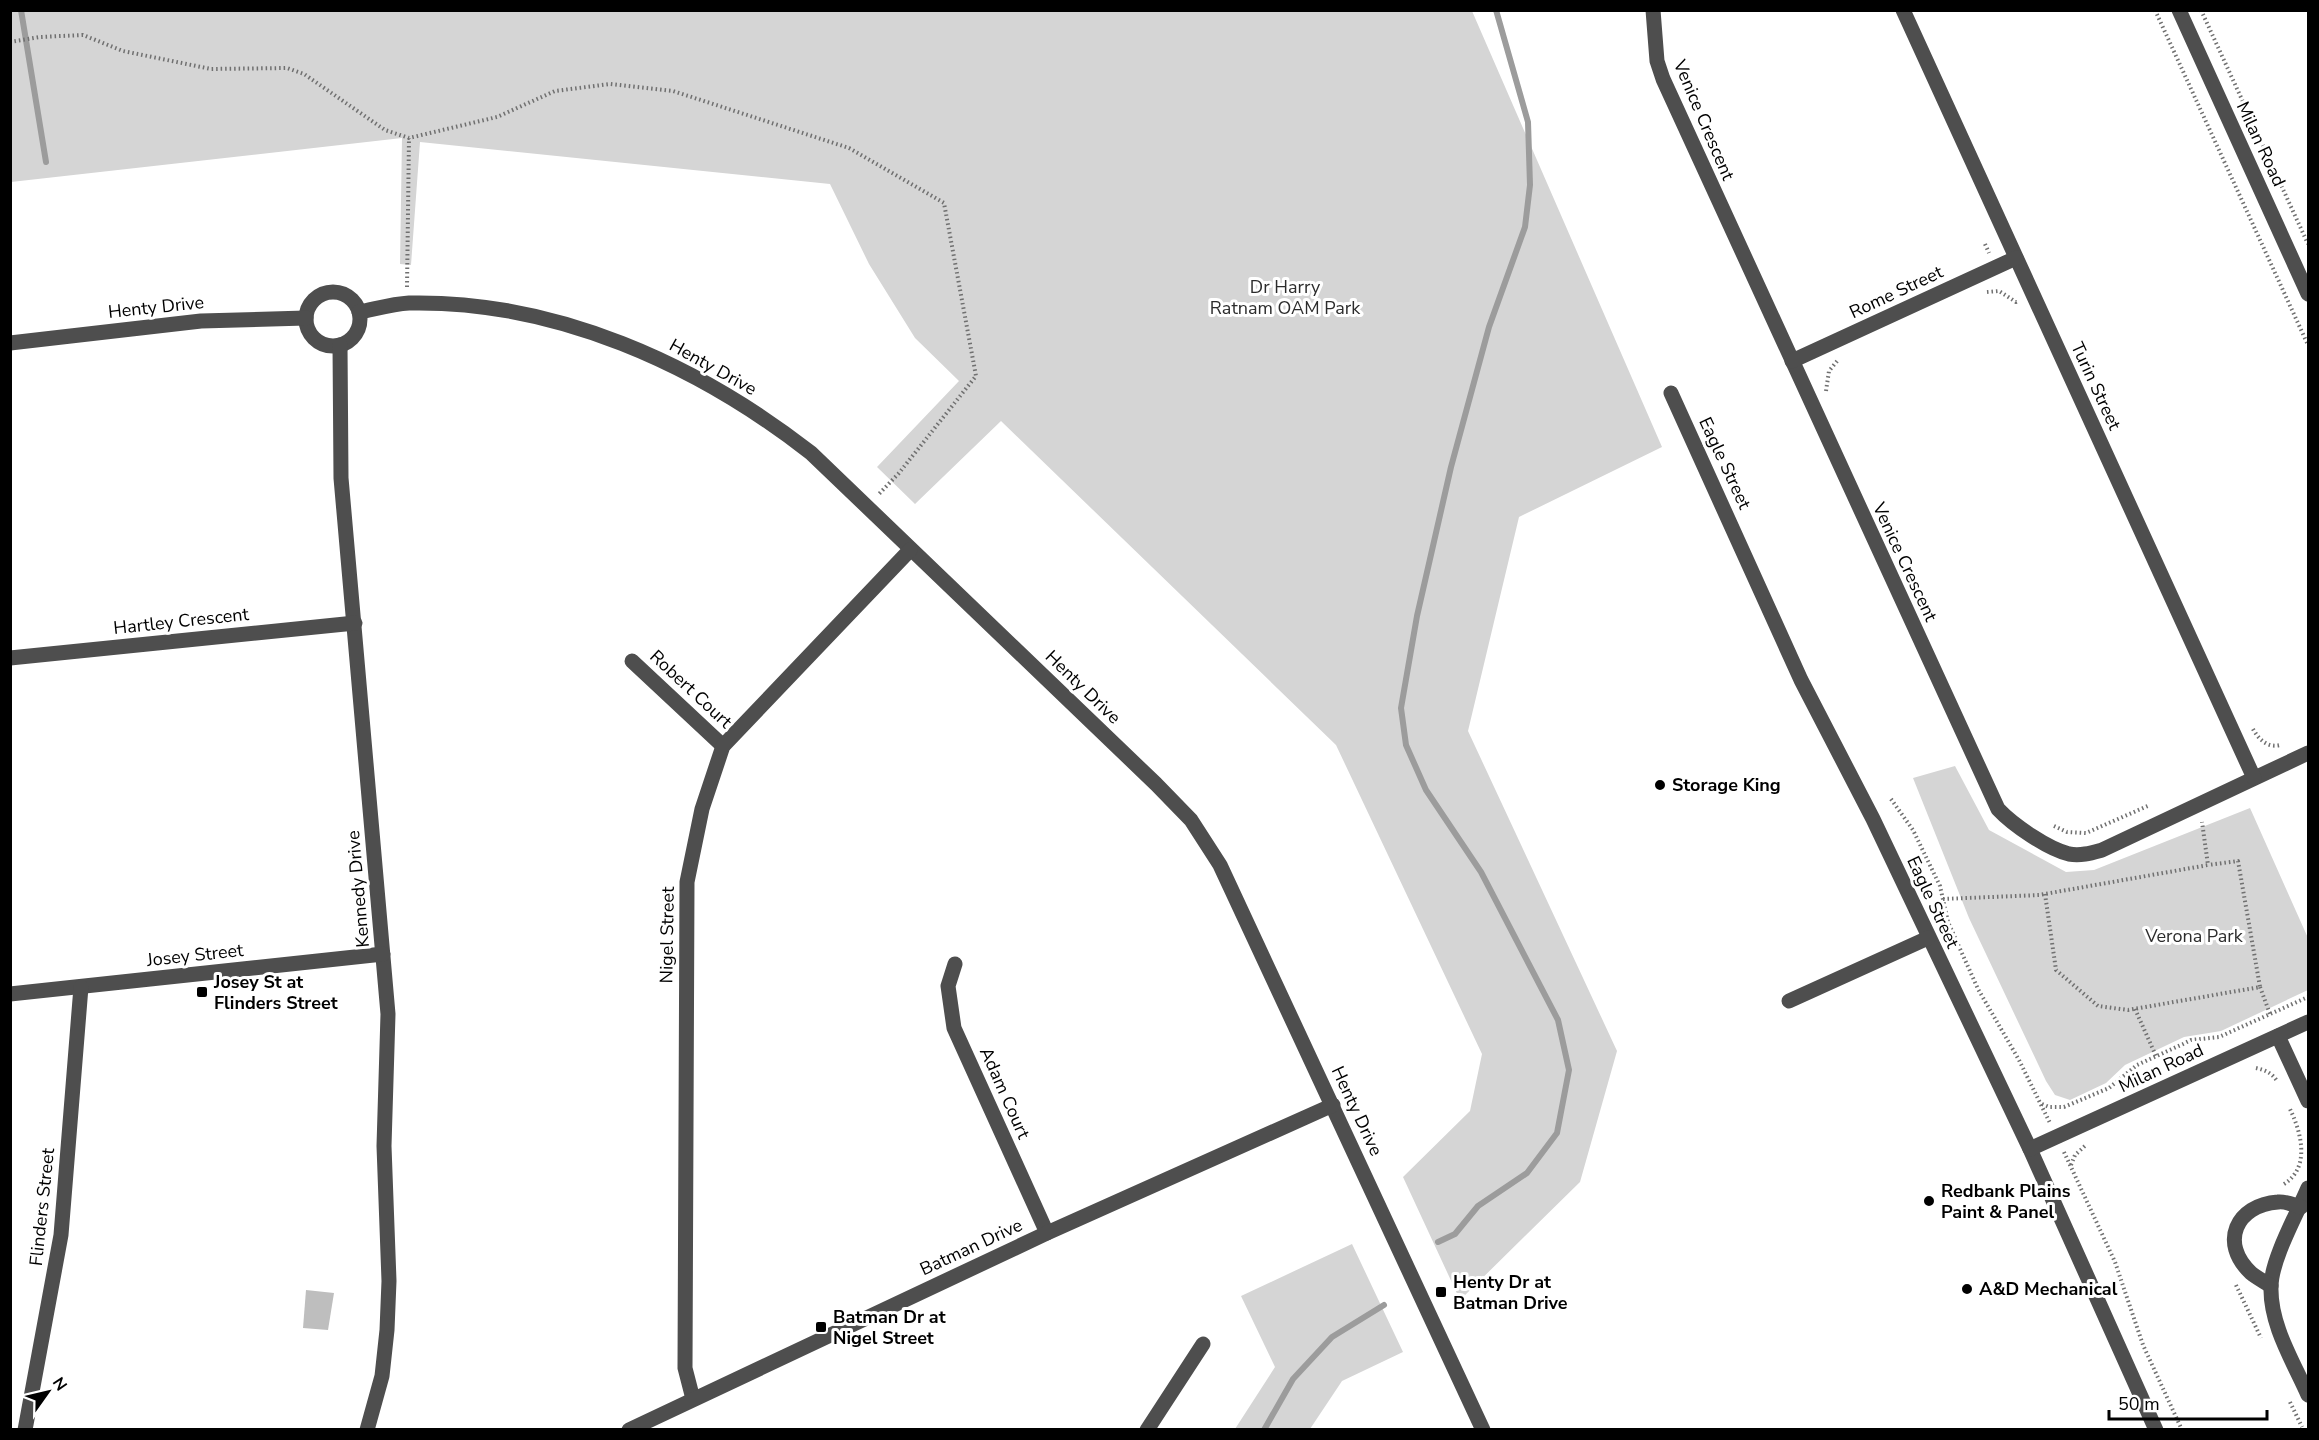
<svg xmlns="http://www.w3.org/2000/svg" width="2319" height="1440" font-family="'Nunito Sans',sans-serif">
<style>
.green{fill:#d5d5d5}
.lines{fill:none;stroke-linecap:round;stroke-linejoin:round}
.stream{stroke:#9c9c9c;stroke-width:6}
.building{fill:#bebebe}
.path{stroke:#707070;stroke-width:4;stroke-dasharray:1.5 3;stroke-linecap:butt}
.minor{stroke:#4e4e4e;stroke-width:15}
.poi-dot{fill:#000;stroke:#fff;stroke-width:2}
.labels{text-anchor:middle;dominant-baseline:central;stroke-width:6;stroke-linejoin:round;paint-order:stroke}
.street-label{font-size:18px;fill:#000;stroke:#fff}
.park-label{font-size:18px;fill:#2c2c2c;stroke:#fff}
.poi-label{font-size:18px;font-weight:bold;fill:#000;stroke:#fff;text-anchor:start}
</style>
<rect width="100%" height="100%" fill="#fff"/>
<g class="green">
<polygon points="10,11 1472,11 1662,447 1519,517 1468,731 1617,1051 1580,1182 1460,1300 1403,1177 1470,1111 1482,1054 1336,745 1001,421 915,504 877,467 959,381 915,338 869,264 830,184 420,142 411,265 400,264 402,138 11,182"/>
<polygon points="1955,766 1989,830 2066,872 2094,870 2250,808 2308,938 2308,990 2221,1031 2184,1037 2125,1065 2106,1083 2070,1100 2055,1095 2046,1081 1969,918 1913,778"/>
<polygon points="1352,1244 1403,1352 1342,1381 1310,1429 1235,1429 1275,1367 1241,1296"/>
</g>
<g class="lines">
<g class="stream">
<polyline points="21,10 46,162"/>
<polyline points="1438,1242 1455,1234 1478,1206 1527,1173 1557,1133 1569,1070 1558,1020 1481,872 1426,790 1406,745 1401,708 1417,616 1451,467 1489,327 1525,227 1530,185 1528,122 1496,10"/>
<polyline points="1264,1430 1293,1379 1332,1337 1384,1305"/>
</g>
</g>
<polygon class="building" points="306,1290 334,1293 328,1330 303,1328"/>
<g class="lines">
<g class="path">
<polyline points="2155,10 2308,345"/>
<polyline points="2201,10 2308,244"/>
<polyline points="10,42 40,37 83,35 123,51 211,69 287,68 304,74 385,130 409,138 497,117 555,91 610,84 673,91 849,148 944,203 976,376 899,473 878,495"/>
<polyline points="1985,244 1989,253"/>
<polyline points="407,287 409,138"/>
<polyline points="1987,292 1999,291 2016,302 2018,301"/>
<polyline points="1826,391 1829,371 1838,360"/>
<path d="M2253,729C2259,740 2268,748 2280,745"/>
<polyline points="1891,799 1913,830 1940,886 1948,922 1978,989 2019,1060 2050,1123"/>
<polyline points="2054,826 2067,832 2086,833 2150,805"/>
<polyline points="2045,894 2056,970 2098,1006 2128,1010 2260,987 2238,861 2208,865"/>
<polyline points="1943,899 2039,895 2208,865 2202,822"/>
<polyline points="2260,987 2270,1014"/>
<polyline points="2135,1009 2156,1056"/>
<path d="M2256,1068C2265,1070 2272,1073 2277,1081"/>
<polyline points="2042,1104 2049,1107 2064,1107 2109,1088 2137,1065 2183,1044 2191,1040 2219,1037 2308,997"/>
<polyline points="2064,1152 2115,1262 2143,1345 2182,1430"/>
<polyline points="2071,1165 2075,1155 2086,1145"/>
<path d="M2284,1184C2311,1167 2301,1132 2290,1109"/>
<polyline points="2236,1285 2261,1338"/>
<polyline points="2290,1402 2302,1427"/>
</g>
<g class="minor">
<path d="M1653,10L1657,61L1663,79L1998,809C2013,825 2048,849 2069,854C2081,856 2091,853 2102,850L2308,753"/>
<polyline points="1903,10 2254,778"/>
<polyline points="2179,10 2308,294"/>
<circle cx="333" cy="319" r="27"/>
<path d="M359,312C375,309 392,304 409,303C555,300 697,364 811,453L1156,784L1191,820L1220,865L1483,1430"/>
<polyline points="10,343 201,321 306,318"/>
<polyline points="340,345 341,478 388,1014 384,1146 389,1281 387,1330 382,1376 367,1430"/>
<polyline points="1792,361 2016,258"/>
<polyline points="1671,393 1801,680 1873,819 2030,1149 2156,1430"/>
<polyline points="10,658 355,623"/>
<polyline points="632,661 723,746"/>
<polyline points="955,964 948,986 954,1028 1047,1233"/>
<polyline points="10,994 383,954"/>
<polyline points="1789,1001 1928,938"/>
<polyline points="2278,1036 2308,1101"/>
<polyline points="2030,1149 2308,1022"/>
<path d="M2308,1188C2297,1214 2271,1260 2271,1287C2270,1325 2293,1361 2308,1395"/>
<path d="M2271,1286C2265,1282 2257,1278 2251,1273C2219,1243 2236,1205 2278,1202C2285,1201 2294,1205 2301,1207"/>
<polyline points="693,1399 685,1368 687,882 702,809 723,746 910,550"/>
<polyline points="25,1430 61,1235 81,987"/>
<polyline points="629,1430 1047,1233 1333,1105"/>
<polyline points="1147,1430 1203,1344"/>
</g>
</g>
<g class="poi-dot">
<circle cx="1660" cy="785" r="6"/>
<rect x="196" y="986" width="12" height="12" rx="3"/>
<circle cx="1929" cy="1201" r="6"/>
<circle cx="1967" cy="1289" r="6"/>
<rect x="1435" y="1286" width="12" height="12" rx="3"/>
<rect x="815" y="1321" width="12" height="12" rx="3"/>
</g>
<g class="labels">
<g class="street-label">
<text transform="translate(1704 120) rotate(67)">Venice Crescent</text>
<text transform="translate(2261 144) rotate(65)">Milan Road</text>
<text transform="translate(1896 292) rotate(-25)">Rome Street</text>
<text transform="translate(156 307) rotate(-6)">Henty Drive</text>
<text transform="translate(713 367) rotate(29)">Henty Drive</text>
<text transform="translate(2096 386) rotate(65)">Turin Street</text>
<text transform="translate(1725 463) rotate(65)">Eagle Street</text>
<text transform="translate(1905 562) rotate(65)">Venice Crescent</text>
<text transform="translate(181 621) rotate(-6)">Hartley Crescent</text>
<text transform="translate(1083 687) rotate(44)">Henty Drive</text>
<text transform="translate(691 689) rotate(43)">Robert Court</text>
<text transform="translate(358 889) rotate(-95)">Kennedy Drive</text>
<text transform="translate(1933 902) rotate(65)">Eagle Street</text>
<text transform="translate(667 935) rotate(-89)">Nigel Street</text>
<text transform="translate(195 955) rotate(-6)">Josey Street</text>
<text transform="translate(2161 1068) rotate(-25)">Milan Road</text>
<text transform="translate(1005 1093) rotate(66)">Adam Court</text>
<text transform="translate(1357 1111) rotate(65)">Henty Drive</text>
<text transform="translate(42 1207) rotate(-84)">Flinders Street</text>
<text transform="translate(971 1247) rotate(-25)">Batman Drive</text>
</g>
<g class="park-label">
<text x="1285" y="287">Dr Harry<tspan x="1285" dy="21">Ratnam OAM Park</tspan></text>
<text x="2194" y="936">Verona Park</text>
</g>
<g class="poi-label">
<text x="1672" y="785">Storage King</text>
<text x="214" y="982">Josey St at<tspan x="214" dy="21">Flinders Street</tspan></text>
<text x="1941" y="1191">Redbank Plains<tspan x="1941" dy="21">Paint &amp; Panel</tspan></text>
<text x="1453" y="1282">Henty Dr at<tspan x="1453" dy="21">Batman Drive</tspan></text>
<text x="1979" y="1289">A&amp;D Mechanical</text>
<text x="833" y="1317">Batman Dr at<tspan x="833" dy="21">Nigel Street</tspan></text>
</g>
</g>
<rect width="2319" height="1440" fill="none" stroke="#000000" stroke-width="24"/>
<g transform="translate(48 1392) rotate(56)" stroke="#ffffff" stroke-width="4.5" paint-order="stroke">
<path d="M0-4.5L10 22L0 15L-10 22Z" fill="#000000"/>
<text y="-9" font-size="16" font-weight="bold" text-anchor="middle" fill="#000000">N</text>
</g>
<path d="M2109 1410v9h158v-9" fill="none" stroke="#000000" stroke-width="3"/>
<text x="2118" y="1410" font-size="18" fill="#000000" stroke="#ffffff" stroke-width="4.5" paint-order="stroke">50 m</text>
</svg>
